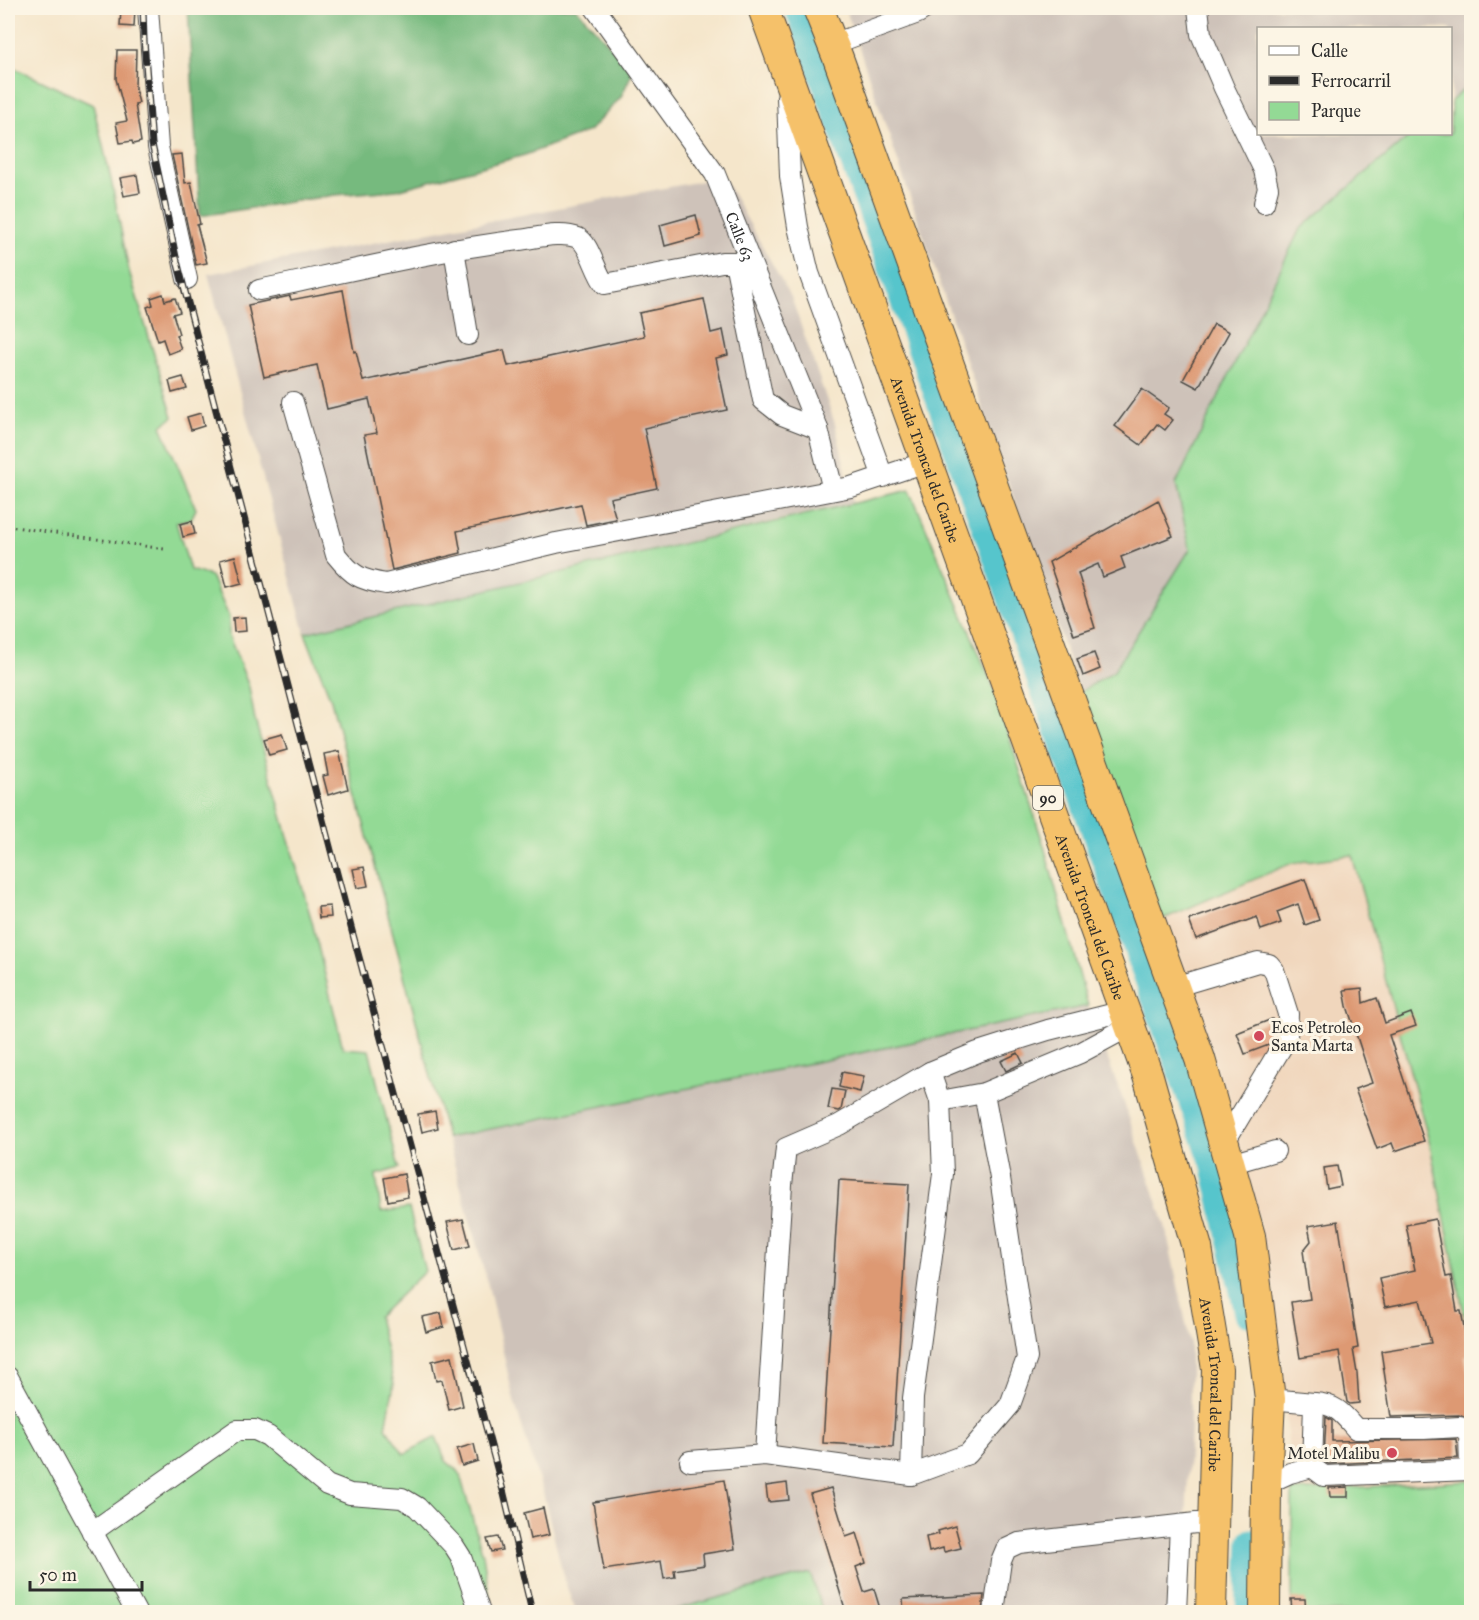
<svg xmlns="http://www.w3.org/2000/svg" width="1479" height="1620" font-family="'IM FELL Great Primer',serif">
<style>
.built{fill:#f0d6bc}
.industrial{fill:#cec2b9}
.green{fill:#93da95;stroke:#5f8260;stroke-width:1.5}
.forest{fill:#76ba7e;stroke:#507254;stroke-width:1.5}
.lines{fill:none;stroke-linecap:round;stroke-linejoin:round}
.river{stroke:#57c5cc;stroke-width:27}
.building{fill:#dd9973}
.minor-casing{stroke:#494743;stroke-width:22}
.highway-casing{stroke:#494743;stroke-width:32}
.path{stroke:#494743;stroke-width:3;stroke-dasharray:1.5 4.5;stroke-linecap:butt}
.minor{stroke:#fff;stroke-width:20}
.highway{stroke:#f5c16b;stroke-width:30}
.rail-casing{stroke:#2b2b2b;stroke-width:7}
.rail{stroke:#fcf5e5;stroke-width:4.5;stroke-dasharray:14;stroke-linecap:butt}
.poi-dot{fill:#d1495b;stroke:#fcf5e5;stroke-width:2}
.labels{text-anchor:middle;dominant-baseline:central;stroke-width:6;stroke-linejoin:round;paint-order:stroke}
.shield{fill:#fcf5e5;stroke:#6a6863;stroke-width:1.5}
.shield-label{font-size:15px;font-weight:bold;fill:#2b2b2b}
.street-label{font-size:16px;fill:#2b2b2b;stroke:#fcf5e5}
.poi-label{font-size:16px;fill:#2b2b2b;stroke:#fcf5e5;text-anchor:start}
</style>
<rect width="100%" height="100%" fill="#fcf5e5"/>
<filter id="ink" filterUnits="userSpaceOnUse"><feTurbulence type="fractalNoise" baseFrequency=".0167" numOctaves="2"/><feDisplacementMap in="SourceGraphic" scale="12" xChannelSelector="R" yChannelSelector="G"/><feConvolveMatrix kernelMatrix="1 2 1 2 8 2 1 2 1" color-interpolation-filters="sRGB"/></filter>
<filter id="wash" filterUnits="userSpaceOnUse"><feTurbulence type="fractalNoise" baseFrequency=".008" numOctaves="4" result="noise"/><feDisplacementMap in="SourceGraphic" scale="24" xChannelSelector="R" yChannelSelector="G"/><feGaussianBlur stdDeviation="1.35" result="paint"/><feColorMatrix in="noise" values="0 0 0 0 0 0 0 0 0 0 0 0 0 0 0 0 0 1.4 0 .05"/><feComposite in="paint" operator="in"/></filter>
<g filter="url(#wash)">
<rect width="100%" height="100%" fill="#f5e6cb"/>
<polygon class="built" points="1352,855 1430,1145 1469,1330 1472,1349 1471,1481 1292,1491 1282,1365 1258,1219 1161,920 1292,863"/>
<g class="industrial">
<polygon points="871,8 1471,8 1471,83 1451,101 1450,28 1258,28 1258,134 1412,134 1300,229 1176,484 1190,549 1114,671 1080,692 847,13"/>
<polygon points="723,177 791,297 835,424 853,502 305,633 208,274"/>
<polygon points="1088,1006 1123,1100 1165,1225 1190,1342 1190,1428 1182,1612 823,1612 810,1573 666,1612 575,1612 564,1578 544,1496 514,1401 489,1289 447,1138"/>
</g>
<g class="green">
<polygon points="8,65 93,105 111,179 129,271 173,417 161,426 196,509 191,519 176,522 190,570 211,576 229,617 229,636 249,687 255,720 312,922 343,1048 369,1050 399,1168 376,1175 381,1212 409,1208 425,1271 378,1317 394,1384 386,1428 404,1454 436,1437 446,1461 459,1472 483,1555 492,1612 8,1612"/>
<polygon points="1471,83 1471,1349 1430,1145 1352,855 1292,863 1161,920 1080,692 1114,671 1190,549 1176,484 1300,229 1412,134 1450,134 1451,101"/>
<polygon points="910,490 994,689 1044,846 1088,1006 447,1138 331,700 305,633"/>
<polygon points="1471,1481 1471,1612 1292,1612 1292,1491"/>
<polygon points="810,1573 823,1612 666,1612"/>
</g>
<polygon class="forest" points="188,8 576,8 633,71 621,97 589,131 525,155 397,190 335,195 200,216"/>
<g class="lines">
<g class="river">
<polyline points="798,8 1214,1163 1248,1313"/>
<polyline points="1249,1612 1252,1542"/>
</g>
</g>
<g id="blocks">
<g class="building">
<polygon points="121,8 135,8 134,27 120,26"/>
<polygon points="117,50 136,50 135,88 139,103 135,104 141,142 133,144 132,141 120,143 116,123 127,121 116,79"/>
<polygon points="182,154 185,183 191,182 200,224 197,225 207,263 196,265 172,155"/>
<polygon points="137,175 140,193 124,196 120,178"/>
<polygon points="696,215 701,236 665,246 660,225"/>
<polygon points="343,290 354,352 356,351 363,381 504,350 508,366 644,336 639,313 704,299 711,333 723,330 728,355 716,358 727,410 644,428 657,488 610,498 616,519 586,525 581,504 457,531 461,553 392,570 364,435 377,433 369,399 327,409 317,365 264,377 248,305 290,296 291,300"/>
<polygon points="163,294 165,301 175,298 180,312 173,314 179,334 176,335 181,349 168,354 163,339 158,341 147,307 153,305 151,298"/>
<polygon points="1214,324 1229,332 1198,388 1183,380"/>
<polygon points="183,377 187,389 172,393 169,381"/>
<polygon points="1142,389 1169,408 1164,414 1173,420 1165,430 1157,424 1141,445 1115,426"/>
<polygon points="201,413 204,426 191,430 187,417"/>
<polygon points="1158,500 1173,536 1121,557 1125,568 1103,577 1098,564 1078,573 1095,628 1074,635 1049,562"/>
<polygon points="192,521 195,534 183,537 180,524"/>
<polygon points="235,556 242,583 227,587 220,560"/>
<polygon points="245,617 246,631 234,632 233,618"/>
<polygon points="1094,653 1100,669 1083,676 1077,659"/>
<polygon points="282,734 287,750 269,755 264,739"/>
<polygon points="339,751 348,789 328,795 323,776 328,775 324,754"/>
<polygon points="364,867 368,886 357,888 353,869"/>
<polygon points="1305,879 1319,920 1305,925 1298,904 1277,912 1281,923 1261,930 1257,917 1196,939 1189,920"/>
<polygon points="330,906 331,917 319,918 318,907"/>
<polygon points="1362,988 1363,1003 1377,998 1385,1023 1411,1013 1416,1026 1389,1035 1424,1141 1395,1151 1392,1143 1377,1149 1355,1089 1372,1083 1347,1006 1344,990"/>
<polygon points="1272,1019 1275,1026 1275,1034 1269,1045 1245,1054 1237,1033"/>
<polygon points="1018,1053 1023,1063 1006,1071 1001,1061"/>
<polygon points="842,1072 864,1076 860,1092 839,1087"/>
<polygon points="832,1089 845,1091 841,1110 839,1111 828,1109"/>
<polygon points="435,1111 438,1128 422,1132 418,1114"/>
<polygon points="1337,1166 1341,1186 1327,1189 1324,1168"/>
<polygon points="404,1174 408,1197 388,1201 384,1178"/>
<polygon points="839,1180 909,1184 893,1447 823,1443"/>
<polygon points="463,1219 470,1246 454,1250 447,1222"/>
<polygon points="1435,1219 1446,1277 1451,1276 1457,1311 1461,1311 1465,1332 1468,1356 1465,1356 1472,1398 1472,1421 1459,1415 1391,1417 1381,1351 1431,1343 1420,1300 1385,1307 1379,1278 1415,1270 1406,1225"/>
<polygon points="1338,1221 1358,1348 1353,1349 1357,1373 1359,1403 1350,1404 1347,1402 1339,1351 1300,1358 1291,1302 1310,1299 1303,1251 1311,1241 1308,1226"/>
<polygon points="441,1313 444,1327 426,1332 422,1317"/>
<polygon points="452,1356 463,1406 449,1410 442,1380 436,1381 432,1361"/>
<polygon points="1326,1417 1332,1421 1332,1441 1456,1439 1458,1458 1328,1464 1324,1461"/>
<polygon points="474,1444 478,1461 462,1466 457,1449"/>
<polygon points="724,1480 735,1549 703,1554 704,1565 674,1570 675,1577 664,1579 661,1561 604,1570 593,1502"/>
<polygon points="787,1483 789,1500 768,1502 766,1486"/>
<polygon points="1348,1487 1348,1497 1330,1497 1329,1488"/>
<polygon points="831,1488 846,1537 857,1533 866,1563 856,1567 864,1592 874,1589 881,1612 846,1612 810,1494"/>
<polygon points="543,1508 549,1535 530,1539 524,1513"/>
<polygon points="955,1526 961,1548 944,1552 943,1548 929,1552 926,1537 939,1534 938,1531"/>
<polygon points="498,1537 502,1550 491,1552 487,1539"/>
<polygon points="984,1595 982,1612 904,1612 903,1599"/>
<polygon points="1291,1599 1305,1599 1306,1612 1292,1612"/>
</g>
</g>
</g>
<g filter="url(#ink)">
<use href="#blocks" fill-opacity="0" stroke="#494743" stroke-width="1.5"/>
<g class="lines">
<defs>
<g id="minor">
<polyline points="148,8 158,147 187,279"/>
<path id="s1" d="M595,8L715,174L818,429L833,490"/>
<polyline points="1198,8 1201,34 1224,88 1264,170 1268,188 1264,203"/>
<polyline points="833,44 918,13 926,8"/>
<polyline points="787,97 790,176 798,227 809,273 883,477"/>
<polyline points="454,249 468,335"/>
<polyline points="735,262 763,400 782,415 818,429"/>
<path d="M259,290C345,272 431,251 519,240C536,238 561,231 578,238C590,244 595,272 605,284L722,262H735L752,268"/>
<path d="M293,402L336,555C353,576 360,580 386,584L556,543L851,487L926,462"/>
<polyline points="1174,987 1258,962 1269,964 1274,970 1288,1014 1287,1038 1224,1143"/>
<polyline points="930,1072 940,1101 943,1174 913,1398 911,1475 968,1454 1010,1405 1027,1358 1000,1178 984,1093"/>
<polyline points="940,1101 984,1093 1080,1053 1130,1026"/>
<polyline points="1230,1164 1275,1151"/>
<polyline points="8,1377 136,1612"/>
<polyline points="765,1455 782,1185 786,1148 839,1125 930,1072 978,1052 1048,1030 1124,1011"/>
<polyline points="690,1461 765,1455 911,1475"/>
<path d="M1312,1467L1324,1476L1470,1470L1469,1434L1460,1427L1424,1429H1356C1343,1414 1336,1404 1314,1403"/>
<polyline points="1266,1484 1290,1473 1312,1467 1314,1403 1270,1399"/>
<polyline points="92,1532 237,1430 255,1430 268,1436 327,1485 350,1494 402,1498 417,1507 454,1546 461,1557 480,1612"/>
<polyline points="994,1612 1001,1561 1006,1549 1019,1543 1196,1523 1213,1524"/>
<polyline points="1176,1612 1180,1525"/>
</g>
<g id="highway">
<path id="s2" d="M763,8L1148,1076L1197,1248L1217,1369L1211,1612"/>
<polyline points="818,8 838,58 1200,1059 1250,1236 1270,1399 1266,1484 1265,1612"/>
</g>
</defs>
<use href="#minor" class="minor-casing"/>
<use href="#highway" class="highway-casing"/>
<polyline class="path" points="8,526 164,549"/>
<use href="#minor" class="minor"/>
<use href="#highway" class="highway"/>
<defs>
<polyline id="rail" points="143,8 144,40 152,144 176,257 352,931 504,1494 532,1612"/>
</defs>
<use href="#rail" class="rail-casing"/>
<use href="#rail" class="rail"/>
</g>
</g>
<g class="poi-dot">
<circle cx="1259" cy="1036" r="6"/>
<circle cx="1392" cy="1453" r="6"/>
</g>
<g class="labels">
<rect class="shield" x="1033" y="786" width="30" height="24" rx="4.5"/>
<g class="shield-label">
<text x="1048" y="798">90</text>
</g>
<g class="street-label">
<text stroke="none"><textPath href="#s1" startOffset="272">Calle 63</textPath></text>
<text stroke="none"><textPath href="#s2" startOffset="480">Avenida Troncal del Caribe</textPath></text>
<text stroke="none"><textPath href="#s2" startOffset="966">Avenida Troncal del Caribe</textPath></text>
<text stroke="none"><textPath href="#s2" startOffset="1452">Avenida Troncal del Caribe</textPath></text>
</g>
<g class="poi-label">
<text x="1271" y="1027">Ecos Petroleo<tspan x="1271" dy="18">Santa Marta</tspan></text>
<text x="1380" y="1453" text-anchor="end">Motel Malibu</text>
</g>
</g>
<rect width="1479" height="1620" fill="none" stroke="#fcf5e5" stroke-width="30"/>
<rect x="1257" y="27" width="195" height="108" fill="#fcf5e5" stroke="#a8a49b" stroke-width="1.5"/>
<rect x="1269" y="46" width="30" height="9" fill="#ffffff" stroke="#a8a49b" stroke-width="1.5"/>
<text x="1311" y="57" font-size="18" fill="#2b2b2b">Calle</text>
<rect x="1269" y="76" width="30" height="9" fill="#2b2b2b" stroke="#a8a49b" stroke-width="1.5"/>
<text x="1311" y="87" font-size="18" fill="#2b2b2b">Ferrocarril</text>
<rect x="1269" y="102" width="30" height="18" fill="#93da95" stroke="#a8a49b" stroke-width="1.5"/>
<text x="1311" y="117" font-size="18" fill="#2b2b2b">Parque</text>
<path d="M30 1581v9h112v-9" fill="none" stroke="#2b2b2b" stroke-width="3"/>
<text x="39" y="1581" font-size="18" fill="#2b2b2b" stroke="#fcf5e5" stroke-width="4.5" paint-order="stroke">50 m</text>
</svg>
